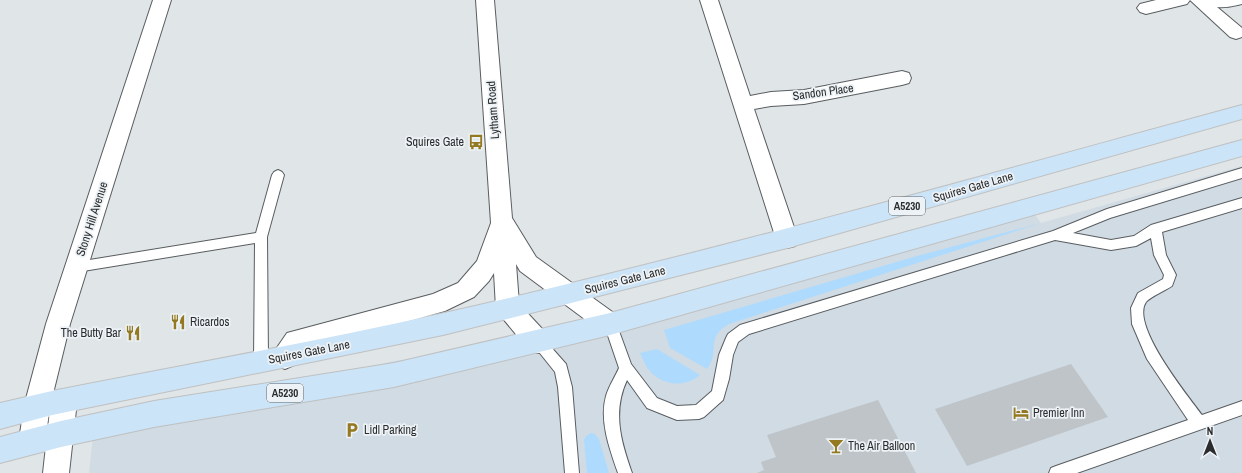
<svg xmlns="http://www.w3.org/2000/svg" width="1242" height="473" font-family="'Archivo Narrow',sans-serif">
<style>
.built{fill:#d0dbe4}
.green{fill:#aedbfd}
.building{fill:#bfc4c8}
.lines{fill:none;stroke-linecap:round;stroke-linejoin:round}
.service-casing{stroke:#595d60;stroke-width:2}
.minor-casing{stroke:#595d60;stroke-width:2}
.secondary-casing{stroke:#595d60;stroke-width:2}
.primary-casing{stroke:#bfc0c0;stroke-width:2}
.service{fill:#fff;fill-rule:evenodd}
.minor{fill:#fff;fill-rule:evenodd}
.secondary{fill:#fff;fill-rule:evenodd}
.primary{fill:#cbe4f7;fill-rule:evenodd}
.labels{text-anchor:middle;dominant-baseline:central;stroke-width:3.5;stroke-linejoin:round;paint-order:stroke}
.shield{fill:#edf2f6;stroke:#646769;stroke-width:1}
.shield-label{font-size:11px;font-weight:bold;fill:#2a2c2d}
.street-label{font-size:12px;fill:#2a2c2d;stroke:#edf2f6}
.poi-label{font-size:12px;fill:#2a2c2d;stroke:#edf2f6;text-anchor:start}
</style>
<rect width="100%" height="100%" fill="#e0e5e8"/>
<polygon class="built" points="1242,166 1242,473 89,473 94,427 394,361 538,342 1030,208 1041,223"/>
<g class="green">
<path d="M1041,223L729,324C704,338 721,352 707,369L670,348L664,330L917,256Z"/>
<path d="M657,349L700,375C685,388 662,386 649,370C645,366 643,359 640,353Z"/>
<polygon points="591,433 595,434 599,439 609,473 587,473 584,440 586,436"/>
</g>
<g class="building">
<polygon points="1071,364 1108,417 967,466 935,409"/>
<polygon points="878,400 916,473 757,473 764,470 761,462 776,457 767,435"/>
</g>
<g class="lines">
<defs>
<g id="service">
<path d="M1242,168V178L1110,218L1073,233L1111,240L1134,236L1151,225L1242,198V208L1162,232L1166,255L1176,275L1172,286C1166,290 1150,297 1146,302C1130,325 1188,396 1202,415L1242,401V415L1077,473H1049L1051,468L1056,466L1188,420L1147,359L1132,324L1131,308L1138,293L1163,279L1164,275L1154,255L1151,238L1136,246L1111,250L1055,240L749,334L738,342L733,355L729,379L723,400L704,417L699,419L677,420L647,408L627,380C612,412 621,442 632,473H618C610,450 599,421 606,396C609,386 615,377 619,368L604,324L605,320L610,318L615,320L631,364L657,398L677,406L696,405L712,391L719,355L726,338L728,334L740,325L1053,231L1107,209Z"/>
<polygon points="278,170 282,172 284,175 267,237 268,361 266,365 261,367 256,365 254,361 255,243 77,272 73,271 71,267 73,263 77,262 256,233 272,175 274,172"/>
<polygon points="538,336 543,338 566,364 572,387 579,473 565,473 558,387 555,372 531,342 533,338"/>
</g>
<g id="minor">
<polygon points="153,0 171,0 70,324 50,406 45,441 41,450 32,454 23,450 19,441 24,406 46,324"/>
<polygon points="700,0 718,0 750,96 771,92 804,90 902,71 909,73 911,78 909,83 902,85 804,104 771,106 754,109 798,239 795,246 787,248 779,246 776,239"/>
<polygon points="1156,0 1190,0 1187,4 1146,14 1140,12 1137,8 1140,4"/>
<path d="M1190,0H1242V4C1233,6 1226,8 1217,7L1242,28V37L1236,39L1230,37Z"/>
<polygon points="64,389 73,392 77,401 69,473 43,473 51,401 55,392"/>
</g>
<polygon id="secondary" points="476,0 494,0 512,218 536,257 618,316 622,324 618,332 610,335 602,332 520,271 516,264 519,304 547,334 550,342 547,350 538,353 529,350 500,315 496,308 494,273 489,281 474,297 445,311 304,350 294,365 285,369 276,365 273,357 276,349 287,333 433,294 458,283 477,261 491,223"/>
<g id="primary">
<path d="M1242,105V119L787,248L571,303L443,335L52,415L0,429V403L52,391C183,365 314,342 444,313C713,252 977,177 1242,105Z"/>
<polygon points="1242,140 1242,156 610,335 394,387 154,427 61,447 0,463 0,437 61,421 154,401 394,363 610,313"/>
</g>
</defs>
<use href="#service" class="service-casing"/>
<use href="#minor" class="minor-casing"/>
<use href="#secondary" class="secondary-casing"/>
<use href="#primary" class="primary-casing"/>
<use href="#service" class="service"/>
<use href="#minor" class="minor"/>
<use href="#secondary" class="secondary"/>
<use href="#primary" class="primary"/>
</g>
<defs>
<symbol id="bus-bare" viewBox="-9 -9 18 18"><path d="M-5-6H5V4H4V6H2V4H-2V6H-4V4H-5ZM-3.5-4V0h7V-4ZM-3.5 1.2v1.5H-2V1.2ZM2 1.2v1.5H3.5V1.2Z" fill="#947920" stroke="#edf2f6" stroke-width="2.5" paint-order="stroke"/></symbol>
<symbol id="restaurant-bare" viewBox="-9 -9 18 18"><path d="M-5-6h1v4h1v-4h1v4h1v-4h1v5L-1.5 .5V6h-2V.5L-5-1ZM5-6V6H3V1.5H1.5Q1.5-4 5-6Z" fill="#947920" stroke="#edf2f6" stroke-width="2.5" paint-order="stroke"/></symbol>
<symbol id="hotel-bare" viewBox="-9 -9 18 18"><path d="M-6-4.5h1.5V1H6V5H4.5V3h-9V5H-6ZM-4 0a1.8 1.8 0 1 1 3.6 0ZM.5 0V-2.5h3Q6-2.5 6 0Z" fill="#947920" stroke="#edf2f6" stroke-width="2.5" paint-order="stroke"/></symbol>
<symbol id="parking-bare" viewBox="-9 -9 18 18"><path d="M-3.5-5.5H1a3.5 3.5 0 0 1 0 7H-1V5.5H-3.5ZM-1-3.4V-.6H.8a1.4 1.4 0 0 0 0-2.8Z" fill="#947920" stroke="#edf2f6" stroke-width="2.5" paint-order="stroke"/></symbol>
<symbol id="bar-bare" viewBox="-9 -9 18 18"><path d="M-6-5H6L.8 .8V4.5H3.5V6h-7V4.5H-.8V.8Z" fill="#947920" stroke="#edf2f6" stroke-width="2.5" paint-order="stroke"/></symbol>
</defs>
<g fill-rule="evenodd">
<use href="#bus-bare" x="465" y="131" width="22" height="22"/>
<use href="#restaurant-bare" x="167" y="311" width="22" height="22"/>
<use href="#restaurant-bare" x="122" y="322" width="22" height="22"/>
<use href="#hotel-bare" x="1010" y="402" width="22" height="22"/>
<use href="#parking-bare" x="341" y="419" width="22" height="22"/>
<use href="#bar-bare" x="825" y="435" width="22" height="22"/>
</g>
<g class="labels">
<g class="shield">
<rect x="889" y="197" width="36" height="18" rx="3"/>
<rect x="267" y="384" width="36" height="18" rx="3"/>
</g>
<g class="shield-label">
<text x="907" y="206">A5230</text>
<text x="285" y="393">A5230</text>
</g>
<g class="street-label">
<text transform="translate(823 92) rotate(-8)">Sandon Place</text>
<text transform="translate(493 110) rotate(-94)">Lytham Road</text>
<text transform="translate(973 187) rotate(-16)">Squires Gate Lane</text>
<text transform="translate(92 219) rotate(-72)">Stony Hill Avenue</text>
<text transform="translate(625 280) rotate(-14)">Squires Gate Lane</text>
<text transform="translate(309 352) rotate(-11)">Squires Gate Lane</text>
</g>
<g class="poi-label">
<text x="464" y="142" text-anchor="end">Squires Gate</text>
<text x="190" y="322">Ricardos</text>
<text x="121" y="333" text-anchor="end">The Butty Bar</text>
<text x="1033" y="413">Premier Inn</text>
<text x="364" y="430">Lidl Parking</text>
<text x="848" y="446">The Air Balloon</text>
</g>
</g>
<g transform="translate(1210 441)" stroke="#edf2f6" stroke-width="3" paint-order="stroke">
<path d="M0-3L7 15L0 10L-7 15Z" fill="#2a2c2d"/>
<text y="-6" font-size="11" font-weight="bold" text-anchor="middle" fill="#2a2c2d">N</text>
</g>
</svg>
